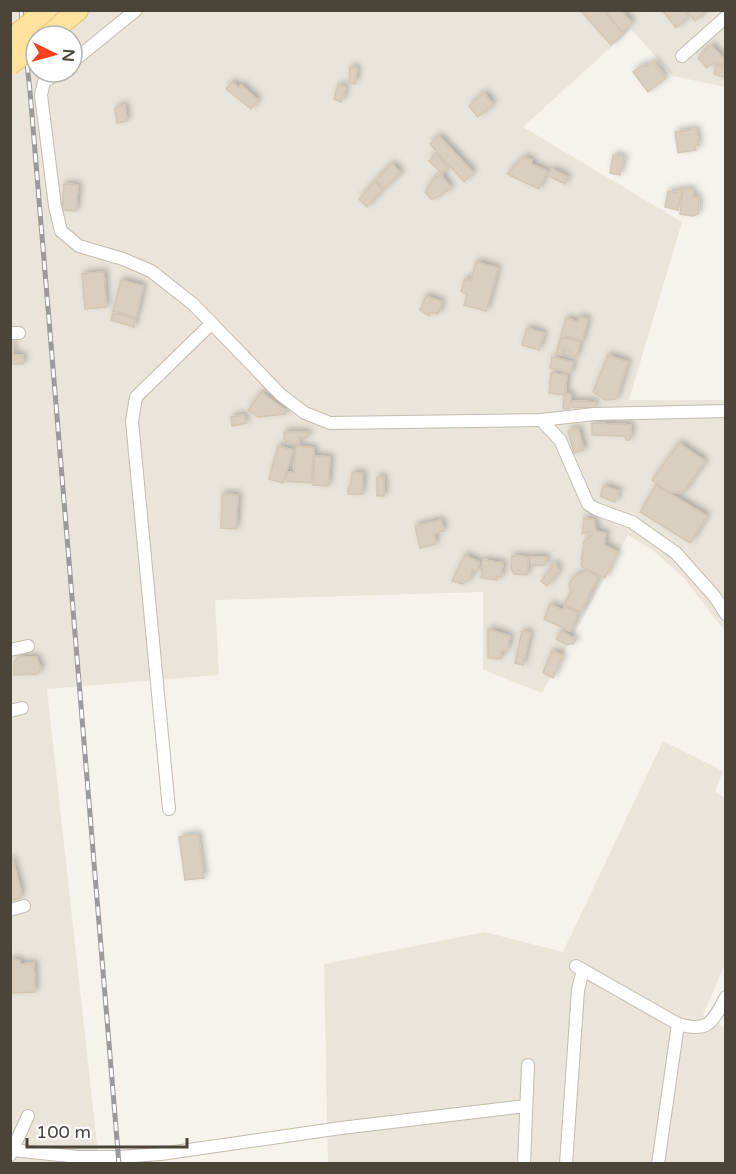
<svg xmlns="http://www.w3.org/2000/svg" width="736" height="1174" font-family="'Varela Round',sans-serif">
<style>
.residential{fill:#eae5da;fill-rule:evenodd}
.building{fill:#d8cfc1;stroke:#d3c7b4;stroke-width:1.5;filter:url(#shadow)}
.lines{fill:none;stroke-linecap:round;stroke-linejoin:round}
.street-casing{stroke:#c2bbae;stroke-width:14}
.primary-casing{stroke:#e6c16a;stroke-width:22}
.street{stroke:#fff;stroke-width:12}
.primary{stroke:#ffe39c;stroke-width:20}
.rail-casing{stroke:#9a9a9a;stroke-width:5}
.rail{stroke:#fff;stroke-width:3;stroke-dasharray:9;stroke-linecap:butt}
.primary-bridge-casing{stroke:#e6c16a;stroke-width:22;stroke-linecap:butt}
.primary-bridge{stroke:#ffe39c;stroke-width:20}
</style>
<defs>
<filter id="shadow"><feDropShadow dx="3" dy="-3" stdDeviation="3" flood-color="#0004"/></filter>
</defs>
<rect width="100%" height="100%" fill="#f6f3ec"/>
<g class="residential">
<path d="M10,11H725V87L673,76L631,29L523,127L682,222L629,400H725V630L720,625L683,577L652,550L628,535L542,693L483,670V592L215,600L219,675L47,689L99,1163H11ZM36,36H72V72H36Z"/>
<polygon points="663,741 723,771 715,792 725,798 725,964 703,1015 725,1028 725,1163 328,1163 324,964 485,932 563,952"/>
</g>
<g class="building">
<polygon points="580,10 603,10 623,33 611,45"/>
<polygon points="604,10 621,10 632,23 622,31"/>
<polygon points="662,10 684,10 689,16 676,28"/>
<polygon points="686,10 706,10 695,21"/>
<polygon points="711,45 726,61 721,65 718,62 716,65 713,62 707,68 698,58"/>
<polygon points="654,61 666,78 648,92 633,72 643,65 647,66"/>
<polygon points="726,64 726,78 714,74 716,65 721,67"/>
<polygon points="350,67 357,68 355,84 349,83"/>
<polygon points="232,82 238,87 241,85 258,100 251,109 226,89"/>
<polygon points="338,85 346,87 341,102 334,99"/>
<polygon points="484,93 493,104 478,117 469,106"/>
<polygon points="125,105 127,121 117,123 115,108"/>
<polygon points="696,129 699,145 695,146 696,150 678,153 675,132"/>
<polygon points="439,136 473,172 464,182 430,144"/>
<polygon points="436,154 448,167 442,173 429,161"/>
<polygon points="613,155 624,157 620,175 610,173"/>
<polygon points="524,157 532,160 531,164 547,171 539,189 507,174"/>
<polygon points="392,164 401,173 384,189 376,180"/>
<polygon points="552,169 568,177 565,184 548,176"/>
<polygon points="441,174 451,188 434,199 431,199 425,192 432,181"/>
<polygon points="374,182 382,190 367,207 359,199"/>
<polygon points="64,184 78,185 76,211 62,210"/>
<polygon points="677,189 682,191 678,210 665,207 668,191 676,193"/>
<polygon points="683,189 693,190 693,197 699,198 698,214 693,216 680,214"/>
<polygon points="476,262 498,268 486,311 464,305 467,295 461,291 465,279 471,281"/>
<polygon points="104,272 106,307 85,309 82,274"/>
<polygon points="121,280 143,286 136,317 113,311"/>
<polygon points="426,296 442,302 438,314 431,312 429,316 420,310"/>
<polygon points="113,313 135,319 134,327 111,320"/>
<polygon points="579,317 588,319 582,341 561,335 566,318 578,322"/>
<polygon points="527,328 544,333 539,350 522,345"/>
<polygon points="561,337 580,342 576,358 570,356 570,350 563,348 561,355 556,353"/>
<polygon points="10,342 13,342 13,355 23,355 23,364 10,364"/>
<polygon points="608,355 628,362 616,399 605,400 593,392"/>
<polygon points="552,357 573,362 571,373 550,368"/>
<polygon points="551,373 567,375 565,395 549,393"/>
<polygon points="261,392 285,410 285,414 258,417 248,410"/>
<polygon points="567,394 571,395 569,409 563,408 564,397"/>
<polygon points="572,401 595,402 595,408 572,407"/>
<polygon points="244,415 246,423 232,426 231,417"/>
<polygon points="592,423 631,425 630,440 626,440 625,436 592,435"/>
<polygon points="578,428 584,450 574,453 568,431"/>
<polygon points="284,432 308,432 308,437 299,437 299,443 287,443 284,439"/>
<polygon points="679,443 705,461 683,493 669,492 652,480"/>
<polygon points="278,446 293,450 283,483 269,479"/>
<polygon points="296,446 314,448 311,483 286,481 287,472 294,473"/>
<polygon points="315,456 330,457 328,486 313,485"/>
<polygon points="352,473 363,473 362,494 348,494 348,488 351,486"/>
<rect x="377" y="477" width="7" height="19"/>
<polygon points="656,485 707,516 690,543 640,512"/>
<polygon points="604,486 619,491 615,502 600,496"/>
<polygon points="222,494 238,495 236,529 221,528"/>
<polygon points="584,518 594,520 596,531 606,533 604,545 618,552 605,578 581,566 584,542 592,535 588,532 582,534"/>
<polygon points="441,520 444,531 434,533 436,544 420,548 415,526"/>
<polygon points="465,555 479,562 477,571 472,570 471,577 463,584 452,581"/>
<polygon points="512,556 528,557 527,575 514,574 511,569"/>
<polygon points="529,557 547,557 545,565 532,566"/>
<polygon points="483,560 503,563 501,577 497,576 497,580 481,578"/>
<polygon points="555,563 559,571 547,586 541,581 552,568 551,566"/>
<polygon points="587,571 598,577 581,612 564,604 571,592 569,583 574,577"/>
<polygon points="550,604 562,610 565,607 578,613 570,631 544,619"/>
<polygon points="488,629 510,636 507,651 501,651 501,659 488,658"/>
<polygon points="522,631 530,633 523,665 515,663"/>
<polygon points="561,631 576,639 573,644 565,644 556,639"/>
<polygon points="552,651 563,655 553,678 543,673"/>
<polygon points="18,657 36,657 41,668 38,674 14,675 14,662"/>
<polygon points="198,834 204,878 185,880 179,837"/>
<polygon points="10,858 12,858 21,891 20,898 10,901"/>
<polygon points="10,960 19,960 21,964 34,963 35,992 10,993"/>
</g>
<g class="lines">
<defs>
<g id="street">
<polyline points="682,56 726,17"/>
<polyline points="72,62 136,10"/>
<polyline points="59,72 44,82 41,95 55,206 61,231 79,246 123,259 151,271 193,304 281,395 305,413 330,423 541,420 594,414 726,411"/>
<polyline points="10,333 19,333"/>
<polyline points="541,420 560,440 588,504 596,509 632,522 676,553 715,597 726,614"/>
<polyline points="10,650 28,646"/>
<polyline points="10,711 22,708"/>
<polyline points="169,809 132,421 136,397 212,323"/>
<polyline points="10,910 24,906"/>
<path d="M576,966L678,1024C708,1033 712,1023 726,997"/>
<polyline points="13,1150 78,1157 119,1157 161,1154 341,1128 526,1106"/>
<polyline points="10,1155 28,1116"/>
<polyline points="524,1164 528,1065"/>
<polyline points="566,1164 578,990 583,970"/>
<polyline points="658,1164 678,1024"/>
</g>
<polyline id="primary" points="47,36 78,10"/>
</defs>
<use href="#street" class="street-casing"/>
<use href="#primary" class="primary-casing"/>
<use href="#street" class="street"/>
<use href="#primary" class="primary"/>
<defs>
<polyline id="rail" points="21,10 30,91 119,1164"/>
</defs>
<use href="#rail" class="rail-casing"/>
<use href="#rail" class="rail"/>
<defs>
<g id="primary-bridge">
<polyline points="10,40 46,10"/>
<polyline points="10,65 36,44"/>
</g>
</defs>
<use href="#primary-bridge" class="primary-bridge-casing"/>
<use href="#primary-bridge" class="primary-bridge"/>
</g>
<rect width="736" height="1174" fill="none" stroke="#4b4439" stroke-width="24"/>
<g transform="translate(54 54) rotate(95)"><circle r="28" fill="#ffffff" stroke="#b7b4b0" stroke-width="1.5"/>
<path d="M0-4.5L10 22L0 15L-10 22Z" fill="#fc3f1d"/>
<text y="-9" font-size="16" font-weight="bold" text-anchor="middle" fill="#4b4439">N</text>
</g>
<path d="M27 1138v9h160v-9" fill="none" stroke="#4b4439" stroke-width="3"/>
<text x="36" y="1138" font-size="18" fill="#4b4439" stroke="#ffffff" stroke-width="4.5" paint-order="stroke">100 m</text>
</svg>
